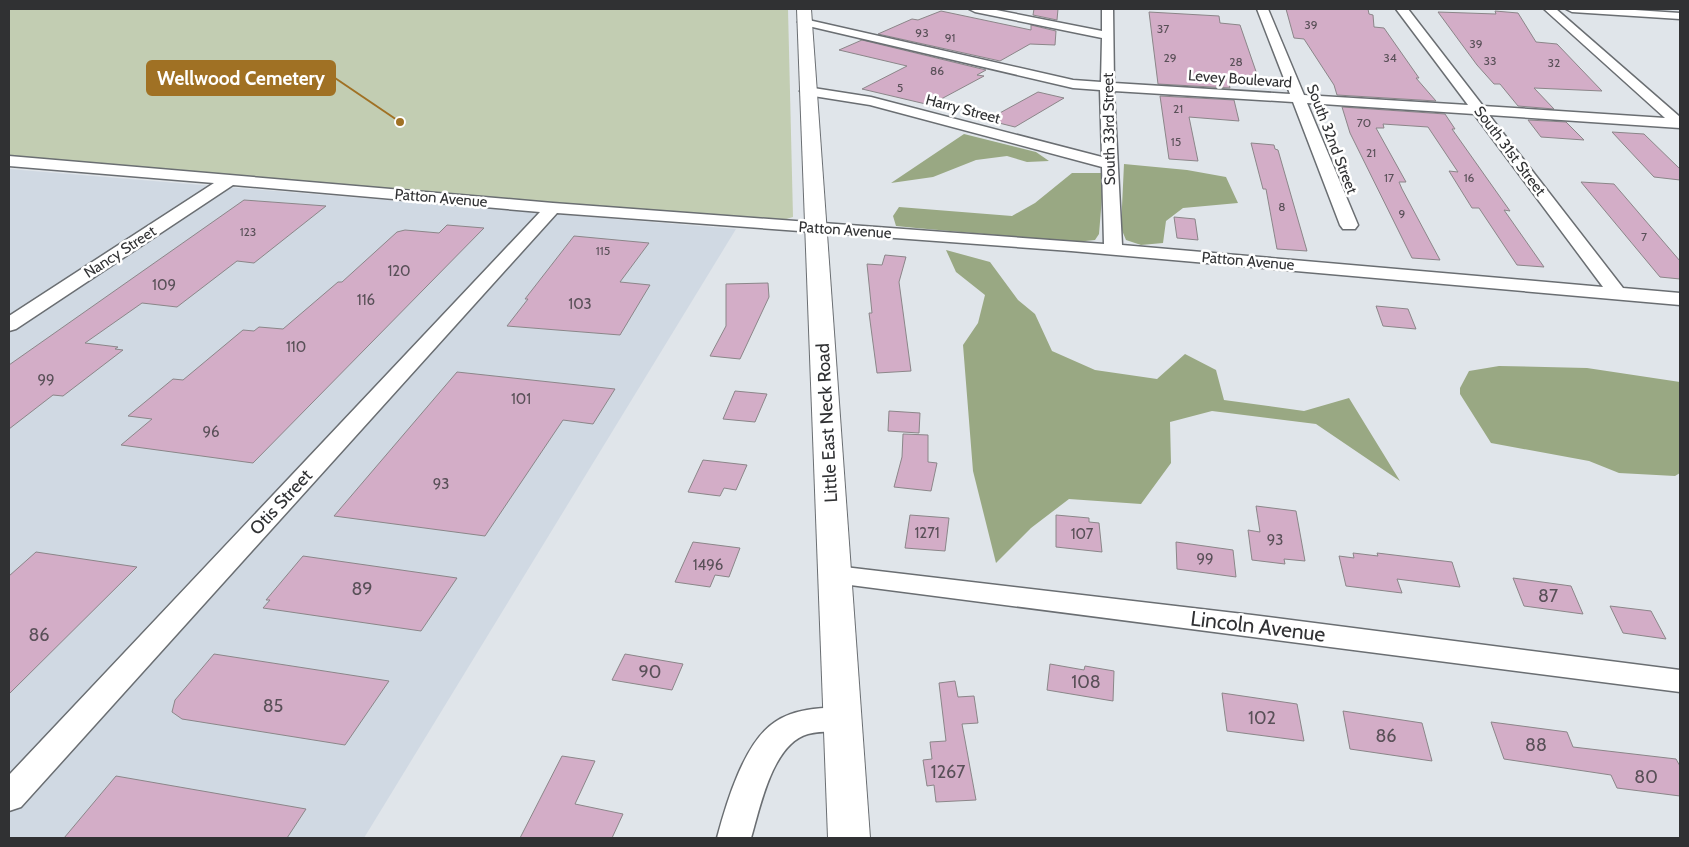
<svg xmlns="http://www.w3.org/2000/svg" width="1689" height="847" font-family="Cabin,sans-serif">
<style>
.built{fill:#d0d9e3}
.green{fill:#c2cdb2}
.forest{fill:#99a883}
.building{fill:#d3adc7;stroke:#8b8689}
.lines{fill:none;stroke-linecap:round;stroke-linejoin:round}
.minor-casing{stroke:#6a6e72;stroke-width:3}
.secondary-casing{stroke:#6a6e72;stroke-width:2}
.minor{fill:#fff;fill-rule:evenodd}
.secondary{fill:#fff;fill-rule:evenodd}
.labels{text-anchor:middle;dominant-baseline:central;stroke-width:5;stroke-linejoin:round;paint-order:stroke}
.far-number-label{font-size:12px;fill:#595058}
.far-street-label{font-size:15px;fill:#303133;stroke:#fff}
.number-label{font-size:15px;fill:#595058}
.street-label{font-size:18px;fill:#303133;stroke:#fff}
.near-number-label{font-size:18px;fill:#595058}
.near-street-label{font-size:21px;fill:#303133;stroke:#fff}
.leader{fill:none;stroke:#a07124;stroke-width:2}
.callout-dot{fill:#a07124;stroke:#fff;stroke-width:2}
.callout{fill:#a07124;stroke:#a07124;stroke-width:2}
.callout-label{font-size:19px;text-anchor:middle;font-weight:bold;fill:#fff}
</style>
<rect width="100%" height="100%" fill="#e0e5ea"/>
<polygon class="built" points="9,169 736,229 364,838 9,838"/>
<polygon class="green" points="9,9 788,9 793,217 780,221 9,158"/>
<g class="forest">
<polygon points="964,134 1036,152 1049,161 1027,162 1007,156 976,160 933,177 891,183"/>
<polygon points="1124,164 1187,170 1226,177 1238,203 1183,208 1166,221 1163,243 1141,245 1126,240 1121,228"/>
<polygon points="1072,173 1104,173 1099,234 1095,240 1076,242 916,228 896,226 893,216 899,207 1012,216 1035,203"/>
<polygon points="946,250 990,262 1018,300 1035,314 1052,351 1095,370 1157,379 1185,354 1216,370 1224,400 1304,411 1349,398 1400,481 1316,424 1212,411 1170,422 1171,463 1141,504 1069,499 1031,528 996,563 973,471 963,345 978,323 985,295 956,272"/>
<polygon points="1499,366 1587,368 1680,382 1680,473 1675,476 1619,473 1589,461 1491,443 1460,394 1460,388 1469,371"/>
</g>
<g class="building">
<polygon points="1034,9 1058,9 1057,20 1033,15"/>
<polygon points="1286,9 1368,9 1369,14 1373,15 1374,27 1384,28 1419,78 1416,78 1436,101 1337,95 1334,85 1304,39 1294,38"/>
<polygon points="941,11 1031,30 1031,25 1056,31 1055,45 1030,44 1000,61 878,34 912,19 918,20"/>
<polygon points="1495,11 1518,13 1536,42 1557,44 1602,91 1534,88 1554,109 1518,106 1500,84 1494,84 1477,65 1438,12 1496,14"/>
<polygon points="1149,12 1219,16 1220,23 1240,25 1261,86 1229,84 1230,88 1158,84"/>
<polygon points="862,40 986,70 977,75 984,76 930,105 862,89 907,66 839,50"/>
<polygon points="1038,92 1064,98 1015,127 987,120"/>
<polygon points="1160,96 1234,100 1239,121 1189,117 1198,161 1169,159"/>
<polygon points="1342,107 1445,114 1455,129 1452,129 1510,211 1504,210 1544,267 1517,265 1479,208 1472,208 1449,171 1458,172 1428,127 1383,124 1384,128 1376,128 1406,182 1399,182 1402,189 1440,260 1412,258 1350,133"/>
<polygon points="1528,120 1566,122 1584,140 1541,137"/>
<polygon points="1612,132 1644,134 1680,169 1680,180 1654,177"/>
<polygon points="1251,143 1274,145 1275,149 1278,150 1307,251 1277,249 1266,189 1263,189"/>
<polygon points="1581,182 1614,184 1680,261 1680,279 1660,277"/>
<polygon points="244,200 326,206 254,263 237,261 177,307 142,303 85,343 118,347 115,349 123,350 63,396 53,395 9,429 9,365"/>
<polygon points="1174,217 1195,219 1198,240 1177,238"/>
<polygon points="447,225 484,228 253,463 121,445 152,419 128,416 173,379 183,380 243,330 254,331 259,327 283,329 338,282 342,282 397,232 405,230 439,233"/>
<polygon points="574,236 649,243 620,282 650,285 620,335 507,326 528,299 525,299"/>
<polygon points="885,255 906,257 899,282 911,371 877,373 869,313 872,313 867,264 882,265"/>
<polygon points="768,283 769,297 740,359 710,356 726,326 726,284"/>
<polygon points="1376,306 1408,309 1416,329 1383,326"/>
<polygon points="457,372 615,389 593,424 563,420 485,536 334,516"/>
<polygon points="735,391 767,394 755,422 723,419"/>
<polygon points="889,411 920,413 919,433 888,431"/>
<polygon points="903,434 928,435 928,462 937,463 931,491 894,487 902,457"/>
<polygon points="703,460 747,465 736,490 724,488 720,496 688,492"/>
<polygon points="1256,506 1296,511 1305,561 1284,559 1285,564 1252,560 1248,530 1260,532"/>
<polygon points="910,515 949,518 945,551 905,548"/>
<polygon points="1056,515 1089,518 1089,522 1099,523 1102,552 1056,547"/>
<polygon points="693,542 740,548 729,577 715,575 710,587 675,582"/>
<polygon points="1176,542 1233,550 1236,577 1177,569"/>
<polygon points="36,552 137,567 9,694 9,576"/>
<polygon points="1353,553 1378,556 1377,553 1452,562 1460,587 1397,579 1402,593 1346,586 1339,556 1354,558"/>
<polygon points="303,556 457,578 421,631 263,608 270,600 266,600"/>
<polygon points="1513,578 1571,586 1583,614 1524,606"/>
<polygon points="1610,606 1651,611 1666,639 1623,633"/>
<polygon points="214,654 389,681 345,745 182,719 172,712 175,700"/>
<polygon points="625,654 683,664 672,690 612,680"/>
<polygon points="1050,664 1084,670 1085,666 1114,671 1113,701 1047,690"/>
<polygon points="955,681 958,697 974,696 978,723 962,724 976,800 936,802 934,785 927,786 923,760 932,759 930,742 946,741 939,683"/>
<polygon points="1222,693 1297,704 1304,741 1227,731"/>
<polygon points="1343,711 1422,723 1432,761 1350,749"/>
<polygon points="1491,722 1567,732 1573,747 1676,759 1680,766 1680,796 1617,788 1611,775 1504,759"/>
<polygon points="562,756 595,761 575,804 623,814 612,838 520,838"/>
<polygon points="116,776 306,809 287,838 64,838"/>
</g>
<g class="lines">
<defs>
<g id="minor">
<path d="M969,9H991L1102,31V9H1113L1114,83L1290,94L1257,9H1268L1304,95L1468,105L1396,9H1408L1483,106L1665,118L1544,9H1556L1680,117V128L1489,115L1623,288L1680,293V305L1071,251L557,213L21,807L9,811V775L540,212L233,185L16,329L9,331V316L214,183L9,166V156L553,203L1104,244L1102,167L870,105L807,95L800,91L807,87L871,97L1102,157L1100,90L1073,88L804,25L798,22L804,19L1073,80L1101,82L1102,38L975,12ZM1114,91L1293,102L1340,225L1343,229H1355L1358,225L1307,103L1474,114L1603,287L1122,245Z"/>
<polygon points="1566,9 1620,9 1680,13 1680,19 1572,12"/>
<polygon points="836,566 1252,615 1680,670 1680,692 827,582 823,575 827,568"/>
<path d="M842,707L853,710L857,719L853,728C838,733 823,730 808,734C772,744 760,808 751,838H717C726,804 744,742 775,722C794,709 819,708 842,707Z"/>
</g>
<polygon id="secondary" points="797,9 811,9 870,838 828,838"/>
</defs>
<use href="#minor" class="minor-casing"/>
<use href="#secondary" class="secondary-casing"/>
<use href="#minor" class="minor"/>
<use href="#secondary" class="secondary"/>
</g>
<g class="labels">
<g class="far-number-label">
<text x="1311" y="24">39</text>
<text x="1163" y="28">37</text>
<text x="922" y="32">93</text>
<text x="950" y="37">91</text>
<text x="1476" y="43">39</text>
<text x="1170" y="57">29</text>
<text x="1390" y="57">34</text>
<text x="1490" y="60">33</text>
<text x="1236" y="61">28</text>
<text x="1554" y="62">32</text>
<text x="937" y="70">86</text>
<text x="900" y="87">5</text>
<text x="1178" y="108">21</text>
<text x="1364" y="122">70</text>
<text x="1176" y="141">15</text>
<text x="1371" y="152">21</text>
<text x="1389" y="177">17</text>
<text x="1469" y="177">16</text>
<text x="1282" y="206">8</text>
<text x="1402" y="213">9</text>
<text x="248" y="231">123</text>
<text x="1644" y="236">7</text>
<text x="603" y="250">115</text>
</g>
<g class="far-street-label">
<text transform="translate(1240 79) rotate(4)">Levey Boulevard</text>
<text transform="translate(963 109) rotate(15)">Harry Street</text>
<text transform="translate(1109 129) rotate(-91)">South 33rd Street</text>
<text transform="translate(1332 139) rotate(69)">South 32nd Street</text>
<text transform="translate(1510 151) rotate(53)">South 31st Street</text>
<text transform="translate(441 198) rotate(5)">Patton Avenue</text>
<text transform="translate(845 230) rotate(4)">Patton Avenue</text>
<text transform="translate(120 252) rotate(-33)">Nancy Street</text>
<text transform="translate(1248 261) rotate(5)">Patton Avenue</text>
</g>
<g class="number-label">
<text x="399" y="271">120</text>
<text x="164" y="285">109</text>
<text x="366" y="300">116</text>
<text x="580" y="304">103</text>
<text x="296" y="347">110</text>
<text x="46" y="380">99</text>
<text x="521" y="399">101</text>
<text x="211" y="432">96</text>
<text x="441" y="484">93</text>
<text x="927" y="533">1271</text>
<text x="1082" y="534">107</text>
<text x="1275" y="540">93</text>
<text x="1205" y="559">99</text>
<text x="708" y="565">1496</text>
</g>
<g class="street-label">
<text transform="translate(827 423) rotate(-93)">Little East Neck Road</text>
<text transform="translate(281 502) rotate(-47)">Otis Street</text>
</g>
<g class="near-number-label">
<text x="362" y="589">89</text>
<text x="1548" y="596">87</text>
<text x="39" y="635">86</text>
<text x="650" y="672">90</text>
<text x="1086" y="682">108</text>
<text x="273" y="706">85</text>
<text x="1262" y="718">102</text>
<text x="1386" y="736">86</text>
<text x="1536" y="745">88</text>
<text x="948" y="772">1267</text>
<text x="1646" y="777">80</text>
</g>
<g class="near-street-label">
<text transform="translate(1258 626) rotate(7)">Lincoln Avenue</text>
</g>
</g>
<path class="leader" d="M400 122L335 78"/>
<circle class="callout-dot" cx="400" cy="122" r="5"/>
<rect class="callout" x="147" y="61" width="188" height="34" rx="5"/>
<g class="callout-label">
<text x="241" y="85">Wellwood Cemetery</text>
</g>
<rect width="1689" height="847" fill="none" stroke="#303133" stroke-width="20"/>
</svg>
